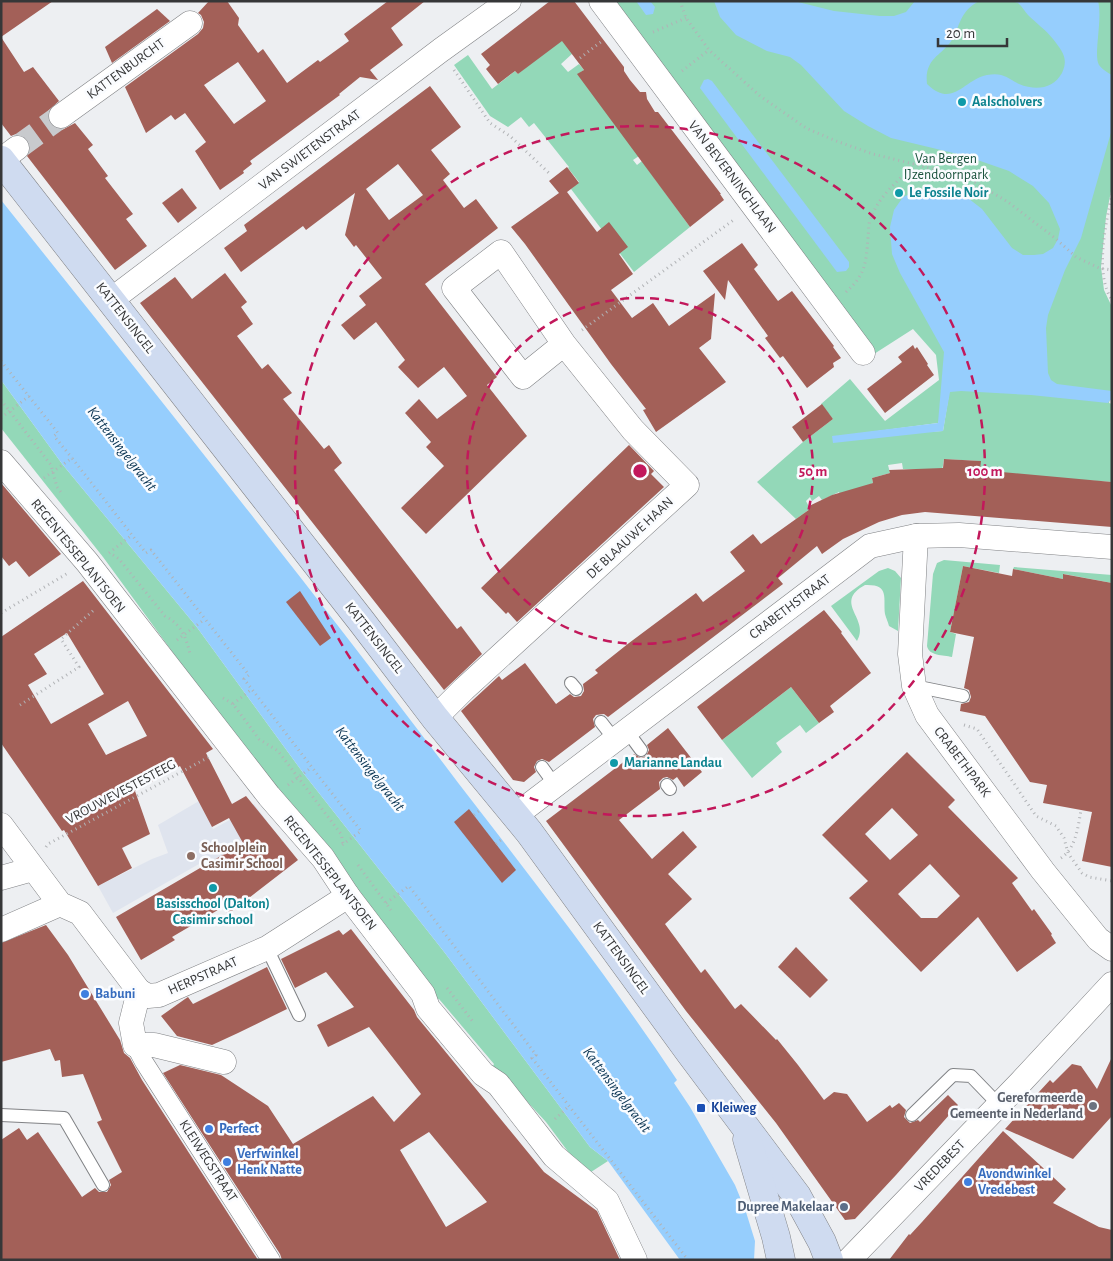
<svg xmlns="http://www.w3.org/2000/svg" width="1113" height="1261" font-family="'Alegreya Sans',sans-serif">
<style>
.built{fill:#dfe4ee}
.green{fill:#93d8b8;fill-rule:evenodd}
.water{fill:#96cefd}
.building{fill:#a36058;fill-rule:evenodd}
.lines{fill:none;stroke-linecap:round;stroke-linejoin:round}
.minor-tunnel{stroke:#c8cacd;stroke-width:24;stroke-dasharray:24 12;stroke-linecap:butt}
.service-casing{stroke:#808285;stroke-width:14}
.pedestrian-casing{stroke:#808285;stroke-width:19}
.minor-casing{stroke:#808285;stroke-width:25}
.secondary-casing{stroke:#808285;stroke-width:29}
.path{stroke:#b1b3b6;stroke-width:3;stroke-dasharray:1 4;stroke-linecap:butt}
.service{stroke:#fff;stroke-width:12}
.pedestrian{stroke:#fff;stroke-width:18}
.minor{stroke:#fff;stroke-width:24}
.secondary{stroke:#cfdbf0;stroke-width:28}
.ring{fill:none;stroke:#c2185b;stroke-width:2.5;stroke-dasharray:9 6}
.culture-dot{fill:#0f9aa8;stroke:#fafcff;stroke-width:2}
.education-dot{fill:#8d6e63;stroke:#fafcff;stroke-width:2}
.shop-dot{fill:#3f7fe0;stroke:#fafcff;stroke-width:2}
.worship-dot{fill:#6b7280;stroke:#fafcff;stroke-width:2}
.transit-dot{fill:#1a4fb4;stroke:#fafcff;stroke-width:2}
.service-dot{fill:#5c6f8a;stroke:#fafcff;stroke-width:2}
.labels{text-anchor:middle;dominant-baseline:central;stroke-width:5;stroke-linejoin:round;paint-order:stroke}
.street-label{font-size:14px;fill:#363738;stroke:#fafcff}
.culture-label{font-size:14px;font-weight:bold;fill:#0d838f;stroke:#fafcff;text-anchor:start}
.park-label{font-size:14px;fill:#19523c;stroke:#fafcff}
.education-label{font-size:14px;font-weight:bold;fill:#785e54;stroke:#fafcff;text-anchor:start}
.shop-label{font-size:14px;font-weight:bold;fill:#366cbe;stroke:#fafcff;text-anchor:start}
.worship-label{font-size:14px;font-weight:bold;fill:#5b616d;stroke:#fafcff;text-anchor:end}
.transit-label{font-size:14px;font-weight:bold;fill:#164399;stroke:#fafcff;text-anchor:start}
.service-label{font-size:14px;font-weight:bold;fill:#4e5e75;stroke:#fafcff;text-anchor:end}
.water-label{font-size:15px;font-style:italic;fill:#083352;stroke:#fafcff}
.centre{fill:#c2185b;stroke:#fafcff;stroke-width:2.5}
.ring-label{font-size:15px;text-anchor:middle;font-weight:bold;fill:#c2185b;stroke:#fafcff;stroke-width:5;stroke-linejoin:round;paint-order:stroke}
</style>
<rect width="100%" height="100%" fill="#edeff2"/>
<polygon class="built" points="199,801 213,829 237,816 254,804 267,821 213,862 211,868 206,860 113,913 98,886 152,859 168,853 158,825"/>
<g class="green">
<path d="M610,1H1112V186L1106,217L1101,267L1104,290L1112,307V391L1109,403L1112,404V482L980,473V461L944,459L942,471L903,469L902,463L888,465L890,473L872,478L873,483L841,497L839,492L822,500L819,496L812,501L810,497L806,501L810,509L796,519L757,482L803,442L833,419L821,404L850,379L885,421L939,380L936,355L913,329L874,354ZM949,394L943,431L832,437L938,423Z"/>
<polygon points="565,34 573,53 561,64 568,72 579,64 584,70 578,74 639,156 633,160 637,165 642,161 690,227 634,272 571,189 579,182 568,168 569,167 534,123 529,127 521,117 508,127 490,116 454,65 468,55 492,89 515,71 518,74"/>
<polygon points="1,380 63,465 196,626 304,774 445,953 590,1147 608,1161 591,1172 572,1157 546,1122 511,1084 492,1068 494,1064 439,999 435,1001 234,736 103,557 1,428"/>
<path d="M944,560L1000,565L999,573L963,566L950,632L956,634L952,657C943,655 929,656 927,646L933,574L937,563Z"/>
<polygon points="1014,567 1112,575 1112,583 1064,574 1063,579 1013,569"/>
<path d="M888,568L895,571L901,578L898,631L889,626C888,622 886,618 885,614C883,598 890,584 865,585C832,603 871,619 857,641L831,606L879,571Z"/>
<polygon points="791,687 819,723 806,733 800,725 776,743 782,752 752,778 722,740"/>
</g>
<g class="water">
<polygon points="636,1 650,1 655,7 653,14 646,15"/>
<path d="M714,1H794L834,11L880,16H894L906,12L915,1H979C961,11 961,22 953,38C943,56 924,57 927,84C953,109 963,80 987,75C1003,72 1007,78 1019,84C1036,91 1053,89 1062,73C1069,58 1062,51 1053,39C1046,30 1036,23 1028,15C1025,12 1022,6 1018,3C1016,2 1014,2 1011,1H1098C1103,19 1093,55 1099,65C1102,69 1108,73 1112,75V129L1081,238L1065,270L1048,315L1046,328L1048,373L1051,380L1057,384L1112,391V401L1110,400L1108,403L1031,395L961,391L950,392L943,431L833,443L832,436L938,423L944,352L900,273L892,254L890,227L894,210L903,197L915,192L933,188L964,195L982,209L1012,248L1023,255H1034L1043,254L1053,248L1058,239L1060,229L1049,203L1033,186L1009,171L966,156L891,138L868,126L844,111L801,65L790,57L767,51L736,35L720,17Z"/>
<polygon points="708,79 712,81 849,262 849,267 846,271 837,272 700,88 704,80"/>
<path d="M1,200C155,393 310,586 459,784C534,881 609,978 677,1080L674,1083L690,1107L735,1185L746,1212L755,1241L754,1260H680L608,1161L590,1147L445,953L304,774L196,626L63,465L1,380Z"/>
</g>
<g class="building">
<polygon points="1,1 53,1 1,37 24,72 33,67 59,101 48,111 47,118 50,124 56,129 62,130 75,123 93,145 88,149 108,176 105,178 133,214 126,219 147,246 115,270 27,156 31,147 28,139 22,135 16,134 11,136 1,123"/>
<path d="M209,1H227L239,18L238,25L258,53L263,49L287,83L318,60L320,62L349,41L344,34L388,1H425L391,28L403,45L370,70L378,80L360,77L339,94L340,95L250,161L252,164L243,171L244,173L220,190L195,151L206,142L185,113L175,120L171,115L146,133L125,87L198,34L203,28L204,22L201,15L198,13ZM238,62L266,101L234,124L204,85Z"/>
<polygon points="550,1 574,1 624,67 624,71 630,80 640,92 646,92 647,99 655,112 658,112 721,194 720,194 724,200 690,227 577,74 584,70 562,41 518,74 515,71 498,84 486,69 490,65 481,54"/>
<polygon points="157,9 170,21 112,63 105,47"/>
<path d="M430,86L461,127L431,150L450,174L443,180L464,208L476,199L498,228L425,284L497,377L487,385L527,436L426,534L401,508L444,466L426,447L431,442L405,413L419,399L437,419L467,396L444,367L418,388L398,367L405,360L376,322L354,340L341,325L366,305L359,296L382,278L356,245L354,247L345,235L355,193L306,230L303,226L241,272L224,248L247,231L244,225ZM398,164L423,195L389,220L366,189Z"/>
<polygon points="567,167 579,183 567,192 597,232 609,222 628,247 619,254 633,274 611,290 632,318 653,303 669,326 715,293 711,339 699,348 726,382 656,432 643,410 646,409 611,364 525,244 511,227 559,193 549,181"/>
<polygon points="182,188 197,208 178,223 162,203"/>
<polygon points="742,243 758,265 754,269 778,301 792,291 834,346 833,347 841,358 833,363 834,367 807,388 783,356 780,358 765,338 768,336 728,280 725,300 703,271"/>
<polygon points="225,273 247,302 241,307 253,324 237,336 262,369 268,364 292,393 283,399 324,449 329,445 342,463 334,470 457,629 461,626 482,654 444,690 140,303 175,277 192,299"/>
<polygon points="913,345 915,349 917,347 928,364 927,365 934,375 885,413 867,389 902,362 898,357"/>
<polygon points="822,404 833,419 803,442 792,427"/>
<polygon points="629,445 654,471 651,474 664,487 517,622 508,612 506,614 481,588"/>
<polygon points="944,459 981,461 980,470 1112,482 1112,527 925,512 902,515 879,522 843,539 822,554 817,546 778,578 783,584 608,717 604,714 596,715 593,719 595,727 549,762 542,759 537,761 534,767 536,772 524,782 513,780 461,711 499,676 502,680 525,663 556,704 570,694 574,697 581,696 584,691 583,684 598,673 595,670 629,643 696,593 703,602 745,571 730,552 753,534 761,544 810,509 809,506 832,495 873,483 872,478 890,473 889,470 943,468"/>
<polygon points="1,483 61,554 29,577 16,561 9,566 1,556"/>
<polygon points="963,566 1012,576 1013,569 1063,579 1063,574 1112,583 1112,867 1082,861 1092,812 1043,803 1047,785 1030,782 985,716 960,711 961,704 969,702 971,697 969,690 964,688 974,637 950,632"/>
<path d="M83,581L213,749L206,753L232,804L246,796L298,860L228,914L223,907L172,937L175,940L141,960L116,917L243,843L229,818L212,827L180,766L135,791L150,834L122,848L132,868L98,886L64,830L62,831L1,743V637ZM67,633L104,694L51,724L28,685L47,674L34,654ZM128,701L147,736L106,755L88,724Z"/>
<polygon points="300,591 331,638 320,646 286,602"/>
<polygon points="824,610 842,632 841,633 871,673 830,706 834,712 819,723 791,687 722,740 697,707"/>
<polygon points="668,728 702,772 684,787 677,777 673,780 667,777 663,778 659,782 660,789 619,820 652,859 683,831 697,847 668,874 692,899 665,924 701,973 705,969 735,1009 741,1004 776,1040 777,1039 798,1065 824,1100 834,1092 847,1094 867,1122 890,1105 892,1108 899,1103 906,1110 904,1117 910,1123 918,1120 920,1122 948,1095 958,1105 896,1175 855,1219 845,1220 776,1123 686,1011 546,821 634,754 641,758 646,756 649,750 647,745"/>
<path d="M907,752L955,800L948,807L1018,878L1012,883L1032,911L1034,909L1052,934L1051,935L1056,943L1017,972L978,917L921,972L849,898L868,881L822,835ZM892,808L918,835L890,860L865,834ZM930,864L960,896L937,918H921L898,894Z"/>
<polygon points="469,809 516,870 502,883 454,822"/>
<polygon points="46,925 68,955 120,1040 124,1053 130,1058 142,1080 258,1260 1,1260 1,1140 19,1128 27,1140 38,1132 82,1197 95,1188 99,1192 107,1192 111,1185 109,1180 122,1172 97,1122 102,1120 83,1074 62,1077 60,1060 55,1061 50,1049 1,1062 1,943"/>
<path d="M351,929L414,1010L417,1017L544,1172L597,1211L620,1260H282L280,1254L163,1073L180,1065L221,1075L268,1106L293,1144L373,1096L394,1122L421,1094L369,1027L328,1047L317,1025L354,1007L326,972L295,988L281,959L339,930L343,935ZM429,1132L487,1202L446,1227L400,1150Z"/>
<polygon points="796,947 828,980 810,998 778,967"/>
<polygon points="267,967 287,1009 238,1033 212,1045 177,1036 161,1016 185,999 188,997 193,1004"/>
<polygon points="1112,1057 1112,1116 1073,1159 1005,1129 1050,1080 1053,1083 1072,1064 1081,1066 1097,1089"/>
<polygon points="1003,1131 1066,1189 1053,1203 1099,1227 1112,1230 1112,1260 889,1260 909,1234 910,1235 922,1222"/>
</g>
<g class="lines">
<polyline class="minor-tunnel" points="17,148 61,116"/>
<defs>
<g id="service">
<polyline points="571,683 576,689"/>
<polyline points="914,686 963,696"/>
<polyline points="601,722 615,740"/>
<polyline points="627,731 641,750"/>
<polyline points="542,767 555,785"/>
<polyline points="667,785 670,789"/>
<polyline points="267,948 299,1015"/>
<polyline points="1,1115 64,1118 103,1185"/>
<polyline points="912,1115 953,1075 971,1076 999,1105"/>
</g>
<polyline id="pedestrian" points="135,1045 144,1062 271,1260"/>
<g id="minor">
<polyline points="601,1 863,353"/>
<polyline points="61,116 190,23"/>
<polyline points="1,160 17,148"/>
<polyline points="111,300 441,50 509,1"/>
<polyline points="1,462 87,562 269,796 323,858 348,896 423,994 428,1008 483,1074 498,1084 554,1156 607,1201 635,1260"/>
<polyline points="916,536 910,654 914,686 927,715 1043,871 1098,939 1112,949"/>
<polyline points="435,718 464,689 687,485 633,430 564,344 501,252 454,288 523,377 564,344"/>
<polyline points="516,815 870,546 916,536 959,535 1112,547"/>
<polyline points="1,825 60,904 80,913 139,991 148,996 159,995 267,948 348,896"/>
<polyline points="1,878 33,869"/>
<polyline points="1,930 60,904"/>
<polyline points="139,991 131,1023 135,1045 154,1045 224,1062"/>
<polyline points="849,1260 1021,1082 1112,984"/>
</g>
<g id="secondary">
<polyline points="1,160 362,622 435,718 529,832 690,1053 797,1196 822,1242 829,1260"/>
<polyline points="747,1139 776,1237 781,1260"/>
</g>
</defs>
<use href="#service" class="service-casing"/>
<use href="#pedestrian" class="pedestrian-casing"/>
<use href="#minor" class="minor-casing"/>
<use href="#secondary" class="secondary-casing"/>
<g class="path">
<polyline points="680,1 686,18 709,50 760,96 806,128 836,141 873,154 946,172 971,180 1008,202 1055,238 1076,257 1099,268 1112,270"/>
<polyline points="653,32 686,18"/>
<polyline points="580,58 602,41"/>
<polyline points="454,70 490,123 510,136 551,175"/>
<polyline points="682,71 709,50"/>
<path d="M1112,194C1106,223 1094,274 1112,300"/>
<path d="M846,292C866,274 866,263 868,237C869,231 868,223 871,218C879,195 899,181 914,164"/>
<polyline points="582,330 735,219"/>
<polyline points="1,361 58,433 54,436 72,458"/>
<polyline points="1,400 51,465 57,487 63,495"/>
<polyline points="1,418 29,396"/>
<polyline points="44,478 72,458 146,553 151,550 249,675 244,679 361,831 342,845"/>
<polyline points="109,553 132,535"/>
<path d="M113,555L119,559L165,616C181,624 186,637 190,654"/>
<polyline points="1,613 68,573"/>
<polyline points="177,640 205,619"/>
<polyline points="223,698 233,704 259,739 278,751 341,834 343,843"/>
<polyline points="233,704 252,689"/>
<polyline points="20,705 79,667 61,639 95,609"/>
<polyline points="964,725 977,729 1036,816 1056,826 1064,838 1068,853 1082,873 1089,877 1112,881"/>
<polyline points="288,785 312,767"/>
<polyline points="474,815 479,811"/>
<polyline points="496,844 502,839"/>
<polyline points="46,847 48,844 209,757"/>
<path d="M1061,858C1076,848 1078,827 1081,810"/>
<polyline points="358,865 391,910"/>
<polyline points="386,903 409,886 536,1055 532,1058 688,1260"/>
<polyline points="447,988 474,1023"/>
<polyline points="555,1119 569,1106"/>
</g>
<use href="#service" class="service"/>
<use href="#pedestrian" class="pedestrian"/>
<use href="#minor" class="minor"/>
<use href="#secondary" class="secondary"/>
</g>
<g class="ring">
<circle cx="640" cy="471" r="173"/>
<circle cx="640" cy="471" r="345"/>
</g>
<g class="culture-dot">
<circle cx="962" cy="102" r="5"/>
<circle cx="899" cy="193" r="5"/>
<circle cx="614" cy="763" r="5"/>
<circle cx="213" cy="888" r="5"/>
</g>
<circle class="education-dot" cx="191" cy="856" r="5"/>
<g class="shop-dot">
<circle cx="85" cy="994" r="5"/>
<circle cx="209" cy="1129" r="5"/>
<circle cx="227" cy="1162" r="5"/>
<circle cx="968" cy="1182" r="5"/>
</g>
<circle class="worship-dot" cx="1093" cy="1106" r="5"/>
<rect class="transit-dot" x="696" y="1103" width="10" height="10" rx="2.5"/>
<circle class="service-dot" cx="844" cy="1207" r="5"/>
<g class="labels">
<g class="street-label">
<text transform="translate(126 69) rotate(-36)">KATTENBURCHT</text>
<text transform="translate(310 150) rotate(-37)">VAN SWIETENSTRAAT</text>
<text transform="translate(732 177) rotate(53)">VAN BEVERNINGHLAAN</text>
<text transform="translate(125 318) rotate(52)">KATTENSINGEL</text>
<text transform="translate(630 538) rotate(-43)">DE BLAAUWE HAAN</text>
<text transform="translate(78 556) rotate(51)">REGENTESSEPLANTSOEN</text>
<text transform="translate(790 607) rotate(-37)">CRABETHSTRAAT</text>
<text transform="translate(374 638) rotate(52)">KATTENSINGEL</text>
<text transform="translate(962 762) rotate(53)">CRABETHPARK</text>
<text transform="translate(121 792) rotate(-28)">VROUWEVESTESTEEG</text>
<text transform="translate(330 873) rotate(52)">REGENTESSEPLANTSOEN</text>
<text transform="translate(621 958) rotate(54)">KATTENSINGEL</text>
<text transform="translate(203 976) rotate(-24)">HERPSTRAAT</text>
<text transform="translate(208 1161) rotate(57)">KLEIWEGSTRAAT</text>
<text transform="translate(940 1166) rotate(-46)">VREDEBEST</text>
</g>
<g class="culture-label">
<text x="972" y="102">Aalscholvers</text>
<text x="909" y="193">Le Fossile Noir</text>
<text x="624" y="763">Marianne Landau</text>
<text x="213" y="904" text-anchor="middle">Basisschool (Dalton)<tspan x="213" dy="16">Casimir school</tspan></text>
</g>
<g class="park-label">
<text x="946" y="159">Van Bergen<tspan x="946" dy="16">IJzendoornpark</tspan></text>
</g>
<g class="education-label">
<text x="201" y="848">Schoolplein<tspan x="201" dy="16">Casimir School</tspan></text>
</g>
<g class="shop-label">
<text x="95" y="994">Babuni</text>
<text x="219" y="1129">Perfect</text>
<text x="237" y="1154">Verfwinkel<tspan x="237" dy="16">Henk Natte</tspan></text>
<text x="978" y="1174">Avondwinkel<tspan x="978" dy="16">Vredebest</tspan></text>
</g>
<g class="worship-label">
<text x="1083" y="1098">Gereformeerde<tspan x="1083" dy="16">Gemeente in Nederland</tspan></text>
</g>
<g class="transit-label">
<text x="711" y="1108">Kleiweg</text>
</g>
<g class="service-label">
<text x="834" y="1207">Dupree Makelaar</text>
</g>
<g class="water-label">
<text transform="translate(122 449) rotate(52)">Kattensingelgracht</text>
<text transform="translate(370 769) rotate(52)">Kattensingelgracht</text>
<text transform="translate(617 1090) rotate(53)">Kattensingelgracht</text>
</g>
</g>
<circle cx="640" cy="471" r="8" class="centre"/>
<g class="ring-label">
<text x="813" y="476">50 m</text>
<text x="985" y="476">100 m</text>
</g>
<rect width="1113" height="1261" fill="none" stroke="#363738" stroke-width="5"/>
<path d="M938 38v8h69v-8" fill="none" stroke="#363738" stroke-width="2.5"/>
<text x="946" y="38" font-size="15" fill="#363738" stroke="#fafcff" stroke-width="4" paint-order="stroke">20 m</text>
</svg>
